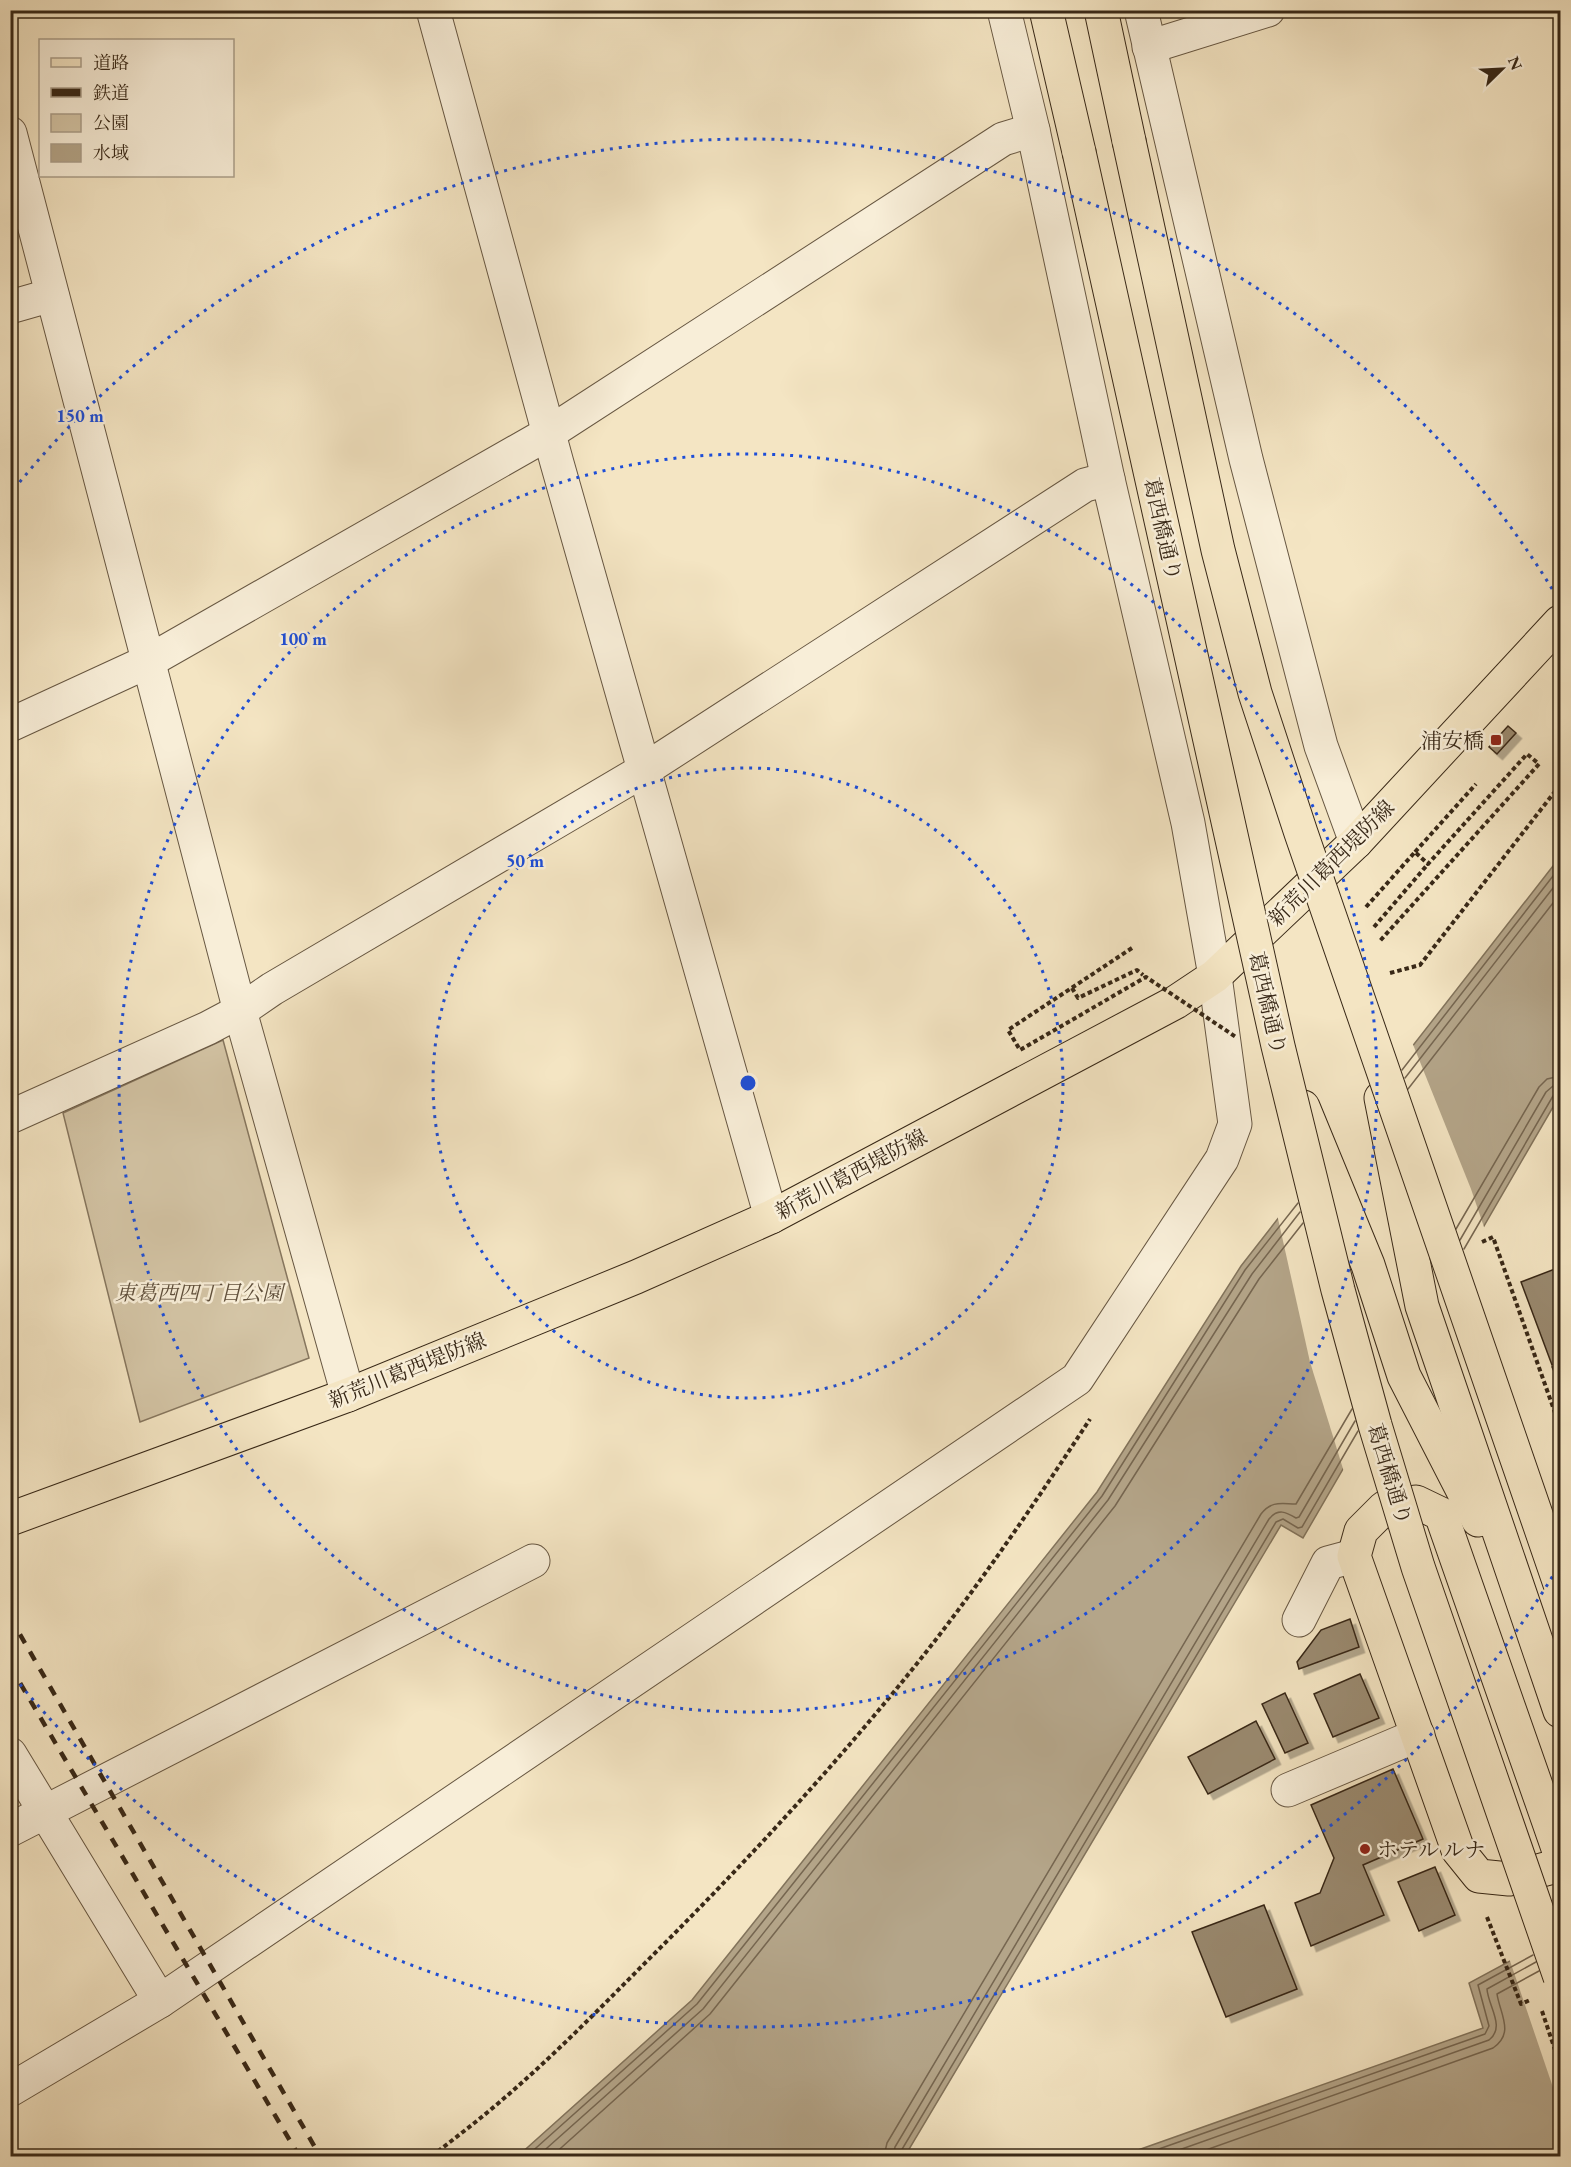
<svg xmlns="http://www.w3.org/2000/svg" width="1571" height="2167" font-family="'EB Garamond','Noto Serif JP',serif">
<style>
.green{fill:#d4c5a6;stroke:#86765e;stroke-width:1.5}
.water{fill:#b4a589;stroke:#82735b;stroke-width:1.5}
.pier{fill:#f4e5c3}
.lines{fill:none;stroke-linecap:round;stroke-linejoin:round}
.shore{stroke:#766650;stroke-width:1.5}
.building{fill:#9a8a70;stroke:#382817;stroke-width:1.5;filter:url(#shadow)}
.minor-casing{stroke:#675742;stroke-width:35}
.major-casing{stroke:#382817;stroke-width:35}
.path{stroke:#382817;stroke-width:4;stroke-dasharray:4.5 3;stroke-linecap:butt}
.minor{stroke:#f8eed8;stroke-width:33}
.major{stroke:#f4e5c3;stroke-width:33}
.rail{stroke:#382817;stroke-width:4.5;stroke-dasharray:10 10;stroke-linecap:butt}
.major-bridge-casing{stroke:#382817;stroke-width:35;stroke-linecap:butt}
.path-bridge{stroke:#382817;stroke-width:4;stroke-dasharray:4.5 3;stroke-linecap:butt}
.major-bridge{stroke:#f4e5c3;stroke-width:33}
.ring{fill:none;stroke:#1d4ed8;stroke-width:3;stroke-dasharray:3 6}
.poi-dot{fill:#8f2418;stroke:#f8eed8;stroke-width:2}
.labels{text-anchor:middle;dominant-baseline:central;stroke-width:5;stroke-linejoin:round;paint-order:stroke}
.street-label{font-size:21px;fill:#382817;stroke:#f8eed8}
.poi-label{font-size:21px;fill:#382817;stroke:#f8eed8;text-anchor:end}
.park-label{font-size:21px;font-style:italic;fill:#5f4f3b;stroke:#f8eed8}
.centre{fill:#1d4ed8;stroke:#f8eed8;stroke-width:3}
.ring-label{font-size:18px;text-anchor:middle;font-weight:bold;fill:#1d4ed8;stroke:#f8eed8;stroke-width:5;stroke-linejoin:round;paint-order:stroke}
</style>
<defs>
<filter id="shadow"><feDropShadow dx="5.5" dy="5.5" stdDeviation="0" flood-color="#0004"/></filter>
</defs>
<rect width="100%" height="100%" fill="#f4e5c3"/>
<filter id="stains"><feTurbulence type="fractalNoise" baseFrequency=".00333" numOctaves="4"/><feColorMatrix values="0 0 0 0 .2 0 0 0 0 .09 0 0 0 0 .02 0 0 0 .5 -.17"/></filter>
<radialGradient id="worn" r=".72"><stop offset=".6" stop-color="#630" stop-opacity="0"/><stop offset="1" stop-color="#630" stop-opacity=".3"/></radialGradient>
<polygon class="green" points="223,1040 309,1358 140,1422 63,1113"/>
<g class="water">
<polygon points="1560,857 1560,1095 1303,1538 1281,1525 905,2156 518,2156 692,2000 1097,1492 1241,1266"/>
<polygon points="1560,1934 1560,2156 1121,2156 1483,2028 1469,1983"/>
</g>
<g class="pier">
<polygon points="1412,1042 1471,1189 1485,1230 1344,1472 1310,1362 1277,1214"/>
<polygon points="1560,1931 1560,2108 1509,1958"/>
</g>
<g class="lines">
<g class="shore">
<polyline points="1402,1070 1560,867"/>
<polyline points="1405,1078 1560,879"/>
<polyline points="1408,1089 1560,894"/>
<polyline points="1456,1229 1539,1087 1547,1079 1560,1076"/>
<polyline points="1460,1240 1546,1092 1553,1086 1560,1085"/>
<polyline points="1464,1249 1553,1096 1560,1093"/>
<polyline points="527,2156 697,2004 1102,1496 1245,1270 1298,1203"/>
<polyline points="538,2156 703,2009 1108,1500 1252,1274 1300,1212"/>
<polyline points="552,2156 710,2014 1115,1506 1259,1279 1303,1223"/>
<path d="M884,2156L887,2143L1261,1514C1272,1500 1282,1504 1296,1504L1352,1409"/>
<path d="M893,2156L895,2147L1269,1519C1278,1508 1286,1512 1296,1518L1299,1517L1355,1421"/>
<polyline points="900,2156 901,2151 1276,1522 1283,1519 1298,1528 1302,1527 1358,1431"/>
<polyline points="1139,2156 1485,2034 1489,2026 1478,1985 1533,1955"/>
<path d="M1162,2156L1489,2040C1506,2027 1488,2006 1487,1989L1536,1962"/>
<path d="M1189,2156L1493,2048C1515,2033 1500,2014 1497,1994L1539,1971"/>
</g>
</g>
<g class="building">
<polygon points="1508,726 1516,733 1497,754 1489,747"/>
<polygon points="1560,1267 1560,1361 1552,1365 1521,1282"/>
<polygon points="1560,1364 1560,1385 1552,1367"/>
<polygon points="1350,1619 1359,1647 1299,1669 1297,1662 1321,1630"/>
<polygon points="1360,1674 1379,1718 1333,1737 1314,1694"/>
<polygon points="1285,1693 1308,1743 1285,1753 1262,1704"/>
<polygon points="1256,1721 1275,1759 1208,1794 1188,1757"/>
<polygon points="1393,1769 1423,1839 1363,1865 1384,1915 1311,1946 1295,1903 1320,1893 1334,1858 1311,1805"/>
<polygon points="1435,1867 1455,1915 1419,1931 1398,1882"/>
<polygon points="1264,1905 1297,1989 1226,2017 1192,1932"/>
</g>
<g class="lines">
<defs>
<g id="minor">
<polyline points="433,10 557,463 771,1217"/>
<polyline points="1141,10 1246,459 1321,746 1356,842"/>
<polyline points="1149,47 1268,10"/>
<polyline points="10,133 240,1011 348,1395"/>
<polyline points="10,307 52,295"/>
<polyline points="10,725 149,661 549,433 1003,139 1033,130"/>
<polyline points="10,1117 208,1028 240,1011 272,989 644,770 1085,485 1108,479"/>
<polyline points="1299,1620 1328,1563 1354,1556"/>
<polyline points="10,1754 160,2001"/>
<polyline points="1288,1790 1418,1735"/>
<polyline points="10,1830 533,1561"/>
<polyline points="10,2090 160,2001 1077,1379 1222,1159 1235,1124 1215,976 1188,823 1108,479 1033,130 1004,10"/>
</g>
<g id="major">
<polyline points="1046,10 1079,152"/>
<polyline points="1101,10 1129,141"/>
<polyline points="1381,1098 1422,1306 1560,1711"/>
<polyline points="1303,1107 1368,1265 1404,1376 1478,1520"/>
<polyline points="10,1519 348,1395 636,1277 771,1217 1176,1002 1215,976 1356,842 1560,622"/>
<polyline points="1560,1854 1441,1514 1416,1502 1384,1508 1361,1531 1354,1556 1458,1850 1479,1876 1509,1879 1560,1865"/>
</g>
</defs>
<use href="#minor" class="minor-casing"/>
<use href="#major" class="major-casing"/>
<g class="path">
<polyline points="1415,852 1476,784"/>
<polyline points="1366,907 1415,852 1428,864 1527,754 1539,764 1379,942"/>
<polyline points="1374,927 1428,864"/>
<polyline points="1390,973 1420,965 1560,785"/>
<polyline points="1072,988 1078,998 1137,970 1143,975"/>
<polyline points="1482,1242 1493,1237 1560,1427"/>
<polyline points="1487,1917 1521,2004 1530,2000"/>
<path d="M432,2156C455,2138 479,2120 502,2100C556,2054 606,2002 656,1952C750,1858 841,1759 923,1656C983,1580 1037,1500 1090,1419"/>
</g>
<use href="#minor" class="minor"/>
<use href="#major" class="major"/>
<g class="rail">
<polyline points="10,1617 320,2156"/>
<polyline points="10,1666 299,2156"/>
</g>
<defs>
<g id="major-bridge">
<polyline points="1129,141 1218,550 1255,693 1301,833 1560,1584"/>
<polyline points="1079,152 1278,1046 1338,1290 1375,1425 1418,1567 1560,1977"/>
</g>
</defs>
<use href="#major-bridge" class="major-bridge-casing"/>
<g class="path-bridge">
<polyline points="1132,948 1008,1030 1020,1050 1146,977 1236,1037"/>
<polyline points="1542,2011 1560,2065"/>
</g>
<use href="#major-bridge" class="major-bridge"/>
</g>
<g class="ring">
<circle cx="748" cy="1083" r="315"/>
<circle cx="748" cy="1083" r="629"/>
<path d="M1557 1569A944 944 0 0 1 14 1677M14 489A944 944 0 0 1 1557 597"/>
</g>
<g class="poi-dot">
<rect x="1490" y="734" width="12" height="12" rx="3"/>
<circle cx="1365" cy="1849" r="6"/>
</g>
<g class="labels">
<g class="street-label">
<text transform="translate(1163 529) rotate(77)">葛西橋通り</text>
<text transform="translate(1331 863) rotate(-45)">新荒川葛西堤防線</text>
<text transform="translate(1268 1003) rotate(77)">葛西橋通り</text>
<text transform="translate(851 1174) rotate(-28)">新荒川葛西堤防線</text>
<text transform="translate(407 1370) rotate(-22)">新荒川葛西堤防線</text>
<text transform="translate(1390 1474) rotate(73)">葛西橋通り</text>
</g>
<g class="poi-label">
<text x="1484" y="740">浦安橋</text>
<text x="1377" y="1849" text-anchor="start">ホテル ルナ</text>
</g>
<g class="park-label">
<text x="199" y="1292">東葛西四丁目公園</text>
</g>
</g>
<circle cx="748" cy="1083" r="9" class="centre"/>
<g class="ring-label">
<text x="80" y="422">150 m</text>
<text x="303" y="645">100 m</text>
<text x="525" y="867">50 m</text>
</g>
<rect width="1571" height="2167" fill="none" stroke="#f4e5c3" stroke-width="36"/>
<rect x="12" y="12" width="1547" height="2143" fill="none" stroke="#382817" stroke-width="3"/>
<rect x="18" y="18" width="1535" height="2131" fill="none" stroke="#382817" stroke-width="1.5"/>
<rect x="39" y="39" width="195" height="138" fill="#f8eed8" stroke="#ab9f8b" stroke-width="1.5"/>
<rect x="51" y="58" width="30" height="9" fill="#f4e5c3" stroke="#ab9f8b" stroke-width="1.5"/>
<text x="93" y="69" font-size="18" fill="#382817">道路</text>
<rect x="51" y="88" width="30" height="9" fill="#382817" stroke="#ab9f8b" stroke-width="1.5"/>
<text x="93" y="99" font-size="18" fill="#382817">鉄道</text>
<rect x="51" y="114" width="30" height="18" fill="#d4c5a6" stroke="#ab9f8b" stroke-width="1.5"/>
<text x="93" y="129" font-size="18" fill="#382817">公園</text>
<rect x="51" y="144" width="30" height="18" fill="#b4a589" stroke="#ab9f8b" stroke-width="1.5"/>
<text x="93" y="159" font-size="18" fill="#382817">水域</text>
<g transform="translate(1502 69) rotate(66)" stroke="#f8eed8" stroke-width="4.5" paint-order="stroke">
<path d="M0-4.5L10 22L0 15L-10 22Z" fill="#382817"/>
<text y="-9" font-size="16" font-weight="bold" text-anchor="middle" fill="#382817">N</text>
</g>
<rect width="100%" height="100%" filter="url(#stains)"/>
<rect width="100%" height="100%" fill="url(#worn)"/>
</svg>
